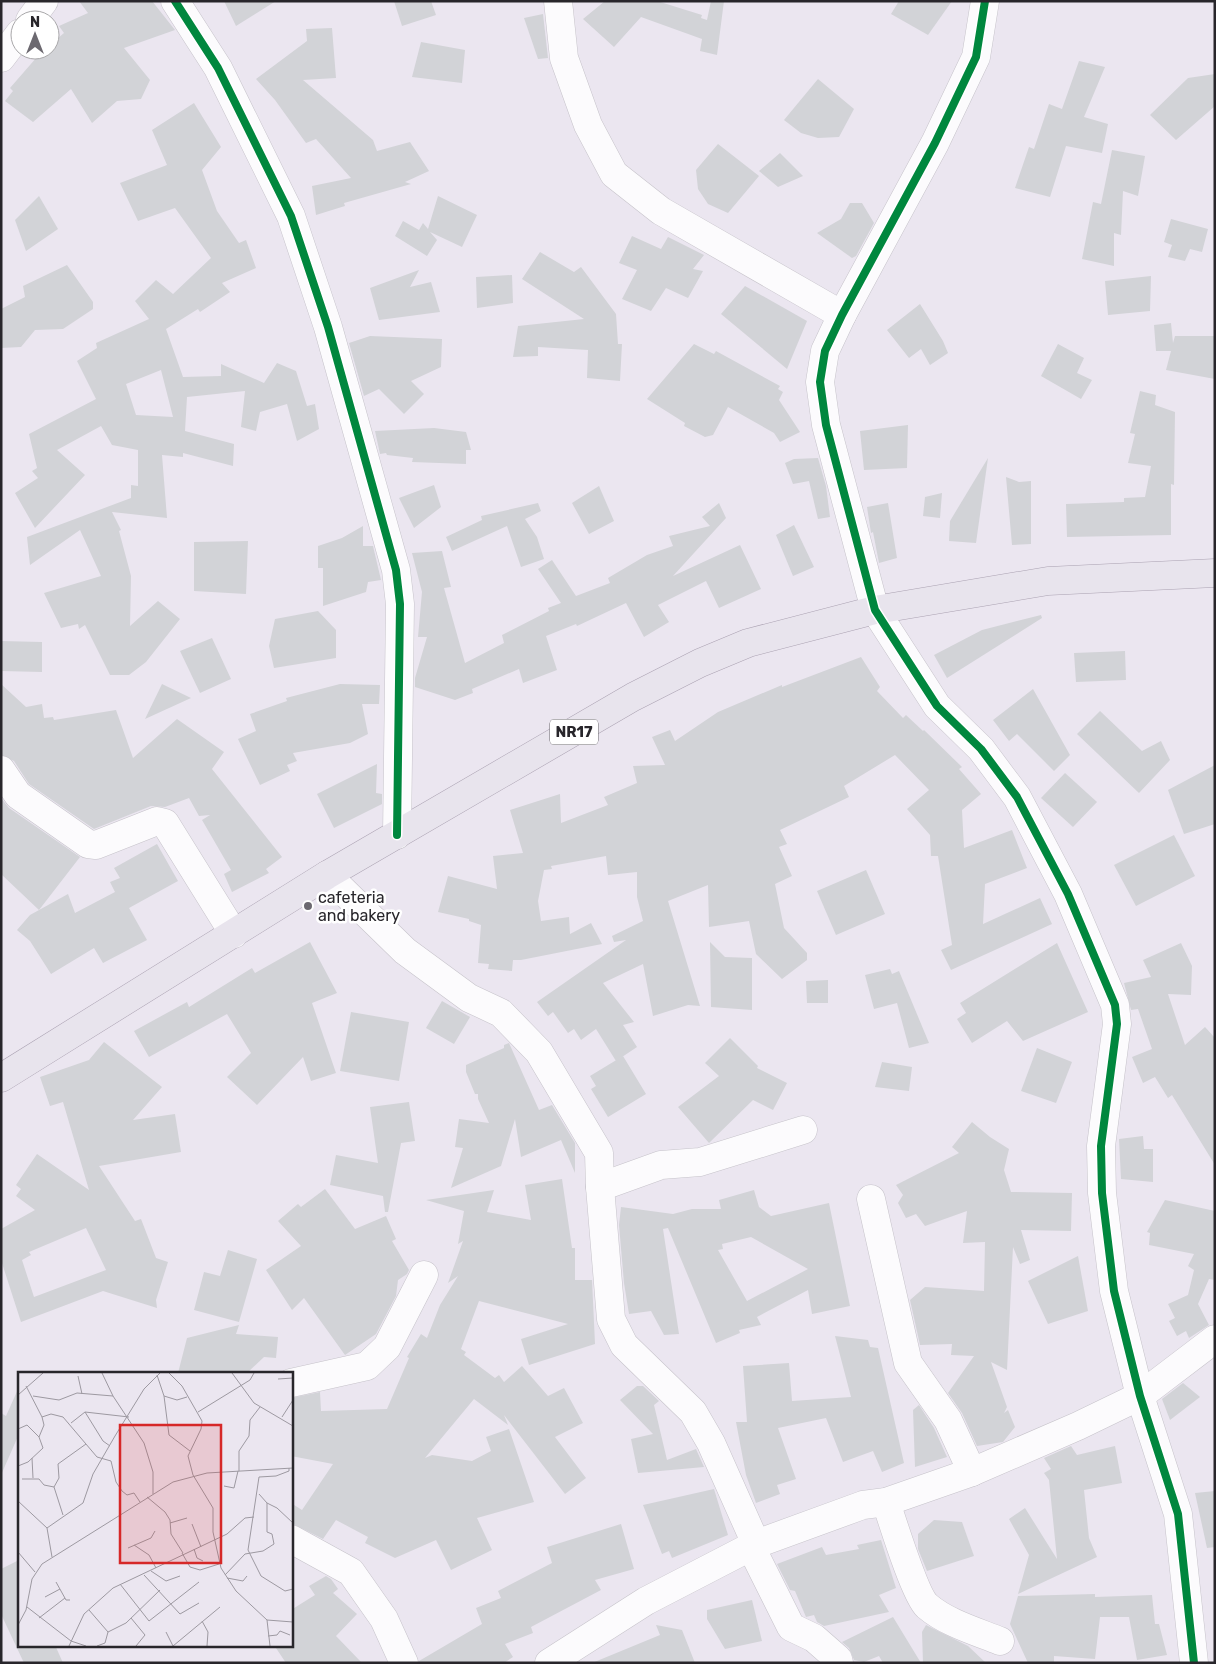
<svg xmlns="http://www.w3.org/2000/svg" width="1216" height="1664" font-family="Rubik,sans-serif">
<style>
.building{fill:#d2d3d7;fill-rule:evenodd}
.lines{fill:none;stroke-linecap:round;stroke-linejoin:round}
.minor-casing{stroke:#c6c3ca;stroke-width:29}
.major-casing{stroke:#aba2b2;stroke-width:29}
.minor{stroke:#fcfbfd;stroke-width:28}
.major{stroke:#e8e4ed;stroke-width:28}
.cycleway-casing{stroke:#fff;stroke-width:11}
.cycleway{stroke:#00873e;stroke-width:8}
.poi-dot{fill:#6c6970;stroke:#fff;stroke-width:2}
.labels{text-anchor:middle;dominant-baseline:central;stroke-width:5;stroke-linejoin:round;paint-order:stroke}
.shield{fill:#fff;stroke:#68676b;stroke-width:1}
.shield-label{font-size:15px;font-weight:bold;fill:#28262b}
.poi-label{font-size:16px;fill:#28262b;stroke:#fff;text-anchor:start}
.inset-road{fill:none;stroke:#9d99a1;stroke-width:1}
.view{fill:#d62828;fill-opacity:0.15;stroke:#d62828;stroke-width:2.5}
.inset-edge{fill:none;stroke:#28262b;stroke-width:2.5}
</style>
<rect width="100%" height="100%" fill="#ebe6f0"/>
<g class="building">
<polygon points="79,1 152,1 175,30 124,48 150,80 141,99 117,101 92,123 71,89 33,122 5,101 13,91 10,88 37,57 45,50 50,50 50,45 64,33 59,26 88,13"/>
<polygon points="224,1 276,1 236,26"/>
<polygon points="394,1 431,1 436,15 402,26"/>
<polygon points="605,1 657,1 702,15 701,18 707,20 711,1 724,1 717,55 700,51 702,39 641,17 614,47 583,19"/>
<polygon points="899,1 952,1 928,35 891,14"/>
<polygon points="543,14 548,58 538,59 524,18"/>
<polygon points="332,28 336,78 303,80 373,140 377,151 410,142 429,171 405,182 411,184 344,203 345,206 316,215 312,186 351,178 316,139 306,143 275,100 256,79 307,41 306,29"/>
<polygon points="421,42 465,50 462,83 412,77"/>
<polygon points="1079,61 1105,67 1084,117 1108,124 1102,153 1066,146 1050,197 1015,188 1029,147 1034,149 1049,104 1062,109"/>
<polygon points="1215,74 1215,106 1176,140 1150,115 1188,78"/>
<polygon points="818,79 854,109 839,137 818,138 801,133 784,120"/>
<path d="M194,103L221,147L202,170L217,211L239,243L246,240L256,268L222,283L230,292L200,312L198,309L166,329L183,377L221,376V364L264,383L277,363L296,371L307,406L315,404L319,429L297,441L287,404L260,412L256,431L241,427L245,391L187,397L185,431L234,444L233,466L183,453V457L162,455L167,518L112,512L121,530L119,531L131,576L130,626L158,601L180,619L146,662L129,675H110L85,625L79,629L78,624L61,628L44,593L101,576L80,530L30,565L27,537L131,498V485L138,486V450L112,445L101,426L57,450L85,475L35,528L15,493L38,478L32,471L37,468L29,434L96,399L77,361L97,348L96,343L149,319L135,301L156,280L173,294L211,258L175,208L138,221L120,183L167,165L152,130ZM161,370L173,417L136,415L126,384Z"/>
<polygon points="718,144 759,176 728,213 708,204 698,189 696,170"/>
<polygon points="1112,150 1145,156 1138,196 1123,191 1121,235 1114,233 1114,266 1082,259 1093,202 1101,204"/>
<polygon points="780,153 803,176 778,187 759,171"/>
<polygon points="39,196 58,229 26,251 15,220"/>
<polygon points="438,196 477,215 462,247 430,232 437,240 427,256 395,236 403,221 419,230 423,223 428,229"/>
<polygon points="850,203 862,203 874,223 856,256 852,258 817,233 841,219"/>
<polygon points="1171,219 1208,229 1202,252 1190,249 1185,261 1168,257 1172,245 1164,242"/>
<polygon points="632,236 661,249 668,237 704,255 693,269 703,271 688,298 666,288 651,311 622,299 637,270 619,263"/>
<polygon points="540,252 574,272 581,267 616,314 618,344 622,344 620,381 587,378 588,350 538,347 538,356 513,357 518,326 584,319 522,279"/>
<polygon points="67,265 93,302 93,309 63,329 35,330 21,347 1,348 1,309 25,297 23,286"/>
<polygon points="419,270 410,287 431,282 440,312 379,320 370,288"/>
<polygon points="512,275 513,303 477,308 476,277"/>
<polygon points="1151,276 1150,311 1108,315 1105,281"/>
<polygon points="745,286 807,321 787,369 721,314"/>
<polygon points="920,304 943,341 948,353 930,365 921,349 909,358 887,330"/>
<polygon points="1171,323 1173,343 1175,336 1215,336 1215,379 1166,370 1171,351 1156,351 1154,325"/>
<polygon points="370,336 442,339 441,367 411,381 424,394 404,414 379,389 364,396 349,343"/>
<polygon points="694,344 714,354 716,351 780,386 778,389 783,392 779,400 800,432 780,442 774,433 728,407 713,435 705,437 684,426 685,423 647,399"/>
<polygon points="1058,344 1084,358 1077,373 1092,380 1081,399 1041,376"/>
<polygon points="1140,391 1156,395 1155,405 1175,412 1174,485 1171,484 1171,535 1067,537 1066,504 1124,502 1124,498 1145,497 1151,466 1128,463 1135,434 1130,433"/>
<polygon points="908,425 907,468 864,470 860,431"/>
<polygon points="434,428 466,432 471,450 466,450 466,464 412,462 413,458 387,455 386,453 380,454 375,431"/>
<polygon points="818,458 826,486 830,517 818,519 809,481 793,484 785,463 794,459"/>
<polygon points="988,458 976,543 949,541 950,521"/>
<polygon points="1006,477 1019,482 1031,481 1031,544 1012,545"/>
<polygon points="434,485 441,507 414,528 399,498"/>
<polygon points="599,486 614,521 589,534 572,503"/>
<polygon points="942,493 940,518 923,516 925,497"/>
<polygon points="538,503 541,511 525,519 537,537 544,559 521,567 507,526 452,551 446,537 482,520 481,516"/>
<polygon points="719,503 726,518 673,576 740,545 761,589 719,608 706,581 658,605 669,622 644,637 626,603 577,626 576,624 546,636 557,670 523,683 519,669 472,689 473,693 455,700 415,687 415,678 427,637 418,637 422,592 412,553 442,551 451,587 444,588 465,663 504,643 502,635 549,611 548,608 561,603 538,569 552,560 576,596 610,583 608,578 647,555 673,546 669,536 710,526 702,517"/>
<polygon points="888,503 897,558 879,563 873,532 871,533 867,507"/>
<polygon points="794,525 814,567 793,576 776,535"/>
<polygon points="363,526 363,546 373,546 381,580 368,582 366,592 323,606 323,568 318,568 318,546 342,538"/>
<polygon points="248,541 246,594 194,591 194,542"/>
<polygon points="318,611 336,630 336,658 274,668 269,646 275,619"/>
<polygon points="1041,615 1042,618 947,678 934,655 982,630"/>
<polygon points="212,638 231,679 200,693 180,651"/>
<polygon points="1,641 42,642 42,672 1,671"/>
<polygon points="1125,651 1126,680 1076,682 1074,653"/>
<polygon points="861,657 880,687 877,691 903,718 906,715 923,731 924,730 962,767 959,769 981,794 962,810 964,848 1012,830 1027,868 985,884 983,924 1040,898 1052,924 951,970 941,950 952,945 938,856 931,856 930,835 907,809 929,790 895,755 844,786 849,797 780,830 787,844 779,847 792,876 775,884 784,928 807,953 807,960 782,979 756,954 749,921 709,927 708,885 668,901 700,1006 688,1005 653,1016 643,964 603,983 634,1022 623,1025 637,1047 616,1061 596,1029 581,1040 574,1029 568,1033 553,1012 548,1016 537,1002 626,940 614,942 612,936 643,921 637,897 637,872 608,875 606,856 551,866 552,869 544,870 538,901 541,921 569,917 570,934 591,923 602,944 521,960 513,960 512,971 488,969 489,964 478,963 481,925 469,921 469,919 438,912 448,876 497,889 493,856 523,853 510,810 560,794 561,823 608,805 604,797 637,783 633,766 665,765 652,737 670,730 675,741 718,712 782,685 782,687"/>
<polygon points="1,684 26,707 42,704 44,718 53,717 54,720 116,710 133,758 177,719 224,752 212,769 282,857 266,869 269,873 232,892 224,874 231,870 202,820 210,815 199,816 189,798 165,807 151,806 94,829 29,784 14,761 1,755"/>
<polygon points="162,684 191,698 145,719"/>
<polygon points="340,684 380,685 379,704 362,704 368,734 350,743 293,753 297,761 287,765 290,771 260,785 238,739 256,731 250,714 287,701 286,698"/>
<polygon points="1033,689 1070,755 1054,771 1017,734 1009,741 993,720"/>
<polygon points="1100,711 1142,751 1161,741 1170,760 1139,793 1077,734"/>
<polygon points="377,764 376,793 382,794 382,804 334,828 317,794"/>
<polygon points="1215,765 1215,824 1184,834 1168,790"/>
<polygon points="1065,773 1097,802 1073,827 1041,798"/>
<polygon points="1,798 9,808 80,857 39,910 1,874"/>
<polygon points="1174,835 1195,876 1136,906 1114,865"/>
<polygon points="157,844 178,881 129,908 147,940 103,963 94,948 51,974 30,941 17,930 30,915 68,894 75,913 115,892 110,882 120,878 114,868"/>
<polygon points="866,870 885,914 836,935 817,891"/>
<polygon points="310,942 337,993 312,1003 336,1073 311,1081 303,1057 257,1105 227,1077 251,1053 227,1014 149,1057 134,1031 187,1002 189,1007 252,968 255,973"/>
<polygon points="710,942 725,957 752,958 752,1010 711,1007"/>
<polygon points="1057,943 1088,1012 1023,1041 1007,1021 972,1043 957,1019 966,1013 960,1003"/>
<polygon points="1181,943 1192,966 1191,995 1168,994 1185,1045 1205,1027 1215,1038 1215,1165 1172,1095 1168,1098 1155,1077 1143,1083 1132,1057 1152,1049 1138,1009 1131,1010 1124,983 1151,977 1143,960"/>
<polygon points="890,969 892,974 899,971 929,1043 909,1048 897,1003 874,1009 865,975"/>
<polygon points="828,980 828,1003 807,1003 806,981"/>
<polygon points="442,1001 470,1017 454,1044 426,1028"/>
<polygon points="351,1012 409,1022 399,1081 340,1071"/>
<polygon points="730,1038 758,1066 757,1068 787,1083 773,1110 753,1100 709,1143 678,1107 719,1076 705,1063"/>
<path d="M104,1042L162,1087L133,1120L175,1114L181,1152L99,1166L135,1221L141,1219L156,1258L168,1262L156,1300L157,1308L103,1291L21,1322L1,1260V1229L35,1210L16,1196L21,1189L16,1185L37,1154L89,1190L63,1102L50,1106L40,1077L89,1060ZM86,1228L106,1270L34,1297L22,1260L31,1255L29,1252Z"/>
<polygon points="509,1043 539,1110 552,1105 575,1143 575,1173 561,1140 521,1157 515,1119 501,1166 451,1188 463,1148 455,1147 459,1119 489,1123 478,1099 478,1094 475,1094 466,1072 466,1065 504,1048 504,1045"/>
<polygon points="1037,1048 1072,1062 1056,1103 1021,1091"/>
<polygon points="623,1056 646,1094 608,1117 591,1089 596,1086 590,1076"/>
<polygon points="882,1062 912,1067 909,1091 875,1087"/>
<polygon points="409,1102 415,1141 401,1143 388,1212 385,1212 383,1196 330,1185 336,1155 378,1163 370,1107"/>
<polygon points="972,1122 990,1137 1009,1149 1004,1170 1011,1192 1072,1193 1071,1231 1021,1230 1030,1260 1020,1264 1013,1247 1007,1370 991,1362 1007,1407 1004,1413 1008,1410 1015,1427 1003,1442 977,1446 962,1413 948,1393 974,1356 951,1355 952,1344 920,1345 910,1300 925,1287 984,1291 985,1242 963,1243 967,1211 925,1226 916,1214 906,1218 898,1203 903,1195 896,1185 959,1153 952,1147"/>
<polygon points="1143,1136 1144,1149 1153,1149 1153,1182 1121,1179 1119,1139"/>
<polygon points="562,1179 572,1248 575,1248 575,1280 592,1280 595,1344 529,1365 521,1339 568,1324 479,1301 461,1349 466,1352 464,1355 495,1378 499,1375 504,1382 522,1366 548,1396 564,1388 583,1423 555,1437 586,1478 565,1494 504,1415 508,1425 474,1399 425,1458 432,1455 472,1461 491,1451 486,1437 509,1429 534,1502 477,1518 492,1550 451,1570 436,1540 395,1558 365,1543 368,1537 336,1520 323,1539 291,1523 291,1503 302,1510 333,1464 291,1456 291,1398 320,1392 321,1411 387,1409 409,1358 407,1357 421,1334 427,1338 440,1305 458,1276 448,1283 463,1241 458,1244 464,1211 426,1200 494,1190 487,1212 531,1220 525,1185"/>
<polygon points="325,1189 355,1229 386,1216 396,1239 392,1241 409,1270 407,1274 398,1280 396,1296 376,1334 345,1355 304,1298 292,1310 266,1270 301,1246 278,1221 298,1204 301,1207"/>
<path d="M754,1190L759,1207L771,1216L829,1203L850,1306L812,1314L808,1290L757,1317L761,1325L739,1330L740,1333L716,1343L668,1228L663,1229L679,1334L664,1335L651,1311L629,1314L624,1283L619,1225L621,1207L673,1214L692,1209H721L719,1200ZM751,1237L808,1269L747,1301L718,1250L723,1249L722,1244Z"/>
<polygon points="1165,1200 1215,1211 1215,1280 1209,1279 1198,1304 1209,1325 1189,1338 1186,1331 1177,1336 1169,1321 1175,1318 1168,1304 1188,1295 1194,1270 1188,1266 1194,1254 1149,1245 1150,1233 1147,1232"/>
<polygon points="228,1250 257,1259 239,1322 194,1310 204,1272 220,1276"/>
<polygon points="1078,1256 1088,1311 1048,1324 1028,1281"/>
<polygon points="239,1325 236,1334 278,1337 276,1358 264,1357 247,1373 178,1373 187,1338"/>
<polygon points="835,1336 868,1340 870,1347 878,1348 904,1463 882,1472 873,1451 843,1462 826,1418 778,1428 796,1479 777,1485 780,1494 756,1503 746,1475 736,1422 747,1422 743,1366 789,1363 792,1401 851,1397"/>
<polygon points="1183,1383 1200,1397 1170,1420 1162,1399"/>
<polygon points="637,1386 643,1386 659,1401 654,1405 667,1460 696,1449 704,1467 638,1473 631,1439 653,1434 620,1400"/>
<polygon points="19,1387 19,1434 1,1475 1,1413 6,1416"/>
<polygon points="919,1405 934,1428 947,1457 915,1467 913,1410"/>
<polygon points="1071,1446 1077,1455 1115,1446 1122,1483 1084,1490 1089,1538 1097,1557 1018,1594 1029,1555 1009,1519 1025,1508 1057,1559 1049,1480 1044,1473 1051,1469 1044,1458"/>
<polygon points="714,1489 728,1535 672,1558 669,1551 662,1554 643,1505"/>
<polygon points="1215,1491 1215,1547 1207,1548 1195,1493"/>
<polygon points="934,1520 962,1522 974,1556 927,1571 918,1549 918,1534"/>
<polygon points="621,1524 634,1569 595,1580 601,1590 531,1627 533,1633 505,1644 513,1657 504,1663 419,1663 419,1661 482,1624 476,1608 501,1598 498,1591 552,1563 547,1547"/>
<polygon points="881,1540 896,1588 879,1595 889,1612 824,1626 817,1622 814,1615 806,1617 795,1591 790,1590 777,1564 822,1547 826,1555 859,1549 857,1545"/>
<polygon points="19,1560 19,1645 55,1645 63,1663 24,1663 1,1614 1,1569"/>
<polygon points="326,1576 331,1579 338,1589 333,1593 357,1614 336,1636 362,1663 286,1663 274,1645 291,1645 291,1610 315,1595 309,1586"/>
<polygon points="1095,1594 1095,1597 1152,1595 1155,1624 1159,1624 1167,1655 1137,1660 1129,1617 1100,1617 1095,1659 1054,1656 1054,1663 1028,1663 1010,1624 1018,1596"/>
<polygon points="752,1600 762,1641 725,1649 707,1619 707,1610"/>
<polygon points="893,1617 921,1663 883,1663 879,1656 864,1662 854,1660 849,1648 842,1642"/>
<polygon points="656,1625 682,1630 695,1663 592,1663 660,1635"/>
<polygon points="926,1625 968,1646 986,1663 923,1663 922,1632"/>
</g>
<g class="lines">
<defs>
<g id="minor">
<polyline points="175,1 218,68 291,216 328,327 396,570 400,604 397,835"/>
<polyline points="558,1 564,58 588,125 614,174 661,211 842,315"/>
<polyline points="985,1 976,57 935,143 842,315 825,351 820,382 826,425 875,610 937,706 981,749 1017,797 1068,894 1115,1005 1117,1024 1101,1146 1102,1193 1114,1291 1140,1396 1178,1514 1194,1663"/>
<polyline points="30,20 44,1"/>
<polyline points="1,58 20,33"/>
<polyline points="1,770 18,795 88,844 96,845 157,821 165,823 234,934"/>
<polyline points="327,875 405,951 469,998 501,1013 539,1052 599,1153 600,1187 611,1319 624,1345 693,1412 711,1443 756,1544"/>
<polyline points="600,1187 661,1165 700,1162 803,1130"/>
<polyline points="871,1199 908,1363 948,1420 972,1472"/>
<polyline points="291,1383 367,1366 387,1347 424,1275"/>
<path d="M886,1502C892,1520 915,1595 927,1606C947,1623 975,1631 1000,1641"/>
<polyline points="291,1539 351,1572 384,1619 404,1663"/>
<polyline points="751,1547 791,1627 814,1638 838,1659 839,1663"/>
<polyline points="549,1663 646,1601 756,1544 863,1505 886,1502 972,1472 1078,1426 1140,1396 1215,1339"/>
</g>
<polyline id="major" points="1,1078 327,875 633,697 700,663 748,643 875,610 1048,581 1215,573"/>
</defs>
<use href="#minor" class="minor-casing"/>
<use href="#major" class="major-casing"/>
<use href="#minor" class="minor"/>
<use href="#major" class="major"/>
<defs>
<g id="cycleway">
<polyline points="175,1 218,68 291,216 328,327 396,570 400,604 397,835"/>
<polyline points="985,1 976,57 935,143 842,315 825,351 820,382 826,425 875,610 937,706 981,749 1017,797 1068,894 1115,1005 1117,1024 1101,1146 1102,1193 1114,1291 1140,1396 1178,1514 1194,1663"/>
</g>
</defs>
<use href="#cycleway" class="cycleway-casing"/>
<use href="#cycleway" class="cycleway"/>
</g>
<circle class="poi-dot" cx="308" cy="906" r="5"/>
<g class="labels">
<rect class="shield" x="550" y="719.5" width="48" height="25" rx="4"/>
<g class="shield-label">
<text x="574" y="732">NR17</text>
</g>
<g class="poi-label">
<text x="318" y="897">cafeteria<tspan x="318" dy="18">and bakery</tspan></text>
</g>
</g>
<g transform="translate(18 1372)">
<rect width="275" height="275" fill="#ebe6f0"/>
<path class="inset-road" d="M84,1L95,24L126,71L135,100V122M151,1L164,14L184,49L183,57L170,84L175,103L195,136V160L203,196L218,219L249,248L252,274M214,1L236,31L275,54M139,3L146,24L151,63L172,79M60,4L64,22M260,7L275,6M0,23L25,1M15,24L41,28L59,21L95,24M146,24L159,28L169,25M67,40L85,69L92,74M180,40L232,8L236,1M24,45L33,42L45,45L79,85L93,89L98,110L104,119L109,123L116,121L122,130M264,45L275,28M53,51L67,40L111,45M0,57L9,53L21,65M14,86L15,106M0,94L10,90L25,76L21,65L26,53L24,45L8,14M271,96V99L258,104L241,105L230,178L243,204L267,219L275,217M221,99V79L231,64L232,48L242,35M4,107H21L26,113L36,115M206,114L216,116L220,99M129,125L147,140L152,148L153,162L165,181M0,129L29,156L34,185M249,131L259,136L275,151M45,143L36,115L41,106L40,92L68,72M152,151L169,146M174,152L183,175M29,156L65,131L75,102L97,64L126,17L142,1M116,173L131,183L138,196M275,175V202M110,176L133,166L137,159M176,177L179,186L185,189M0,180L17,200M164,181L172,195L182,198L201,192M133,199L148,209L162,204M126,203L162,242L181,231M207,203L227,182L245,179L256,172L254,162L249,160V131L241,122M209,206L225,209L229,204M38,210L48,228H52M102,212L131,249L181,210M27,225L42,217M9,235L53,269L68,274M71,238L90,260L87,271L79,274M21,246L47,226M113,246L127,263L118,274M249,248L275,250M184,249L190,260L189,274M0,253L8,238L14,207L24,192L155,110L189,101L275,96M90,260L108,251L142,218M148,260L155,274M250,264L259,263L262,259L272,263M51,274L66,242L95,216L209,162L227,146L236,145M155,274L202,235"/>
<path class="view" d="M102,53H203V191H102Z"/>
<rect width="275" height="275" class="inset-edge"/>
</g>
<rect width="1216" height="1664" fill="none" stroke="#28262b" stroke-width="5"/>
<g transform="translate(35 35)"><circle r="24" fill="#ffffff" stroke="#a9a8aa"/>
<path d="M0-4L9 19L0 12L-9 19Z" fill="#6c6970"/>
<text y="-8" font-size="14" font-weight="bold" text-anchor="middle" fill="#28262b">N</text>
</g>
</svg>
